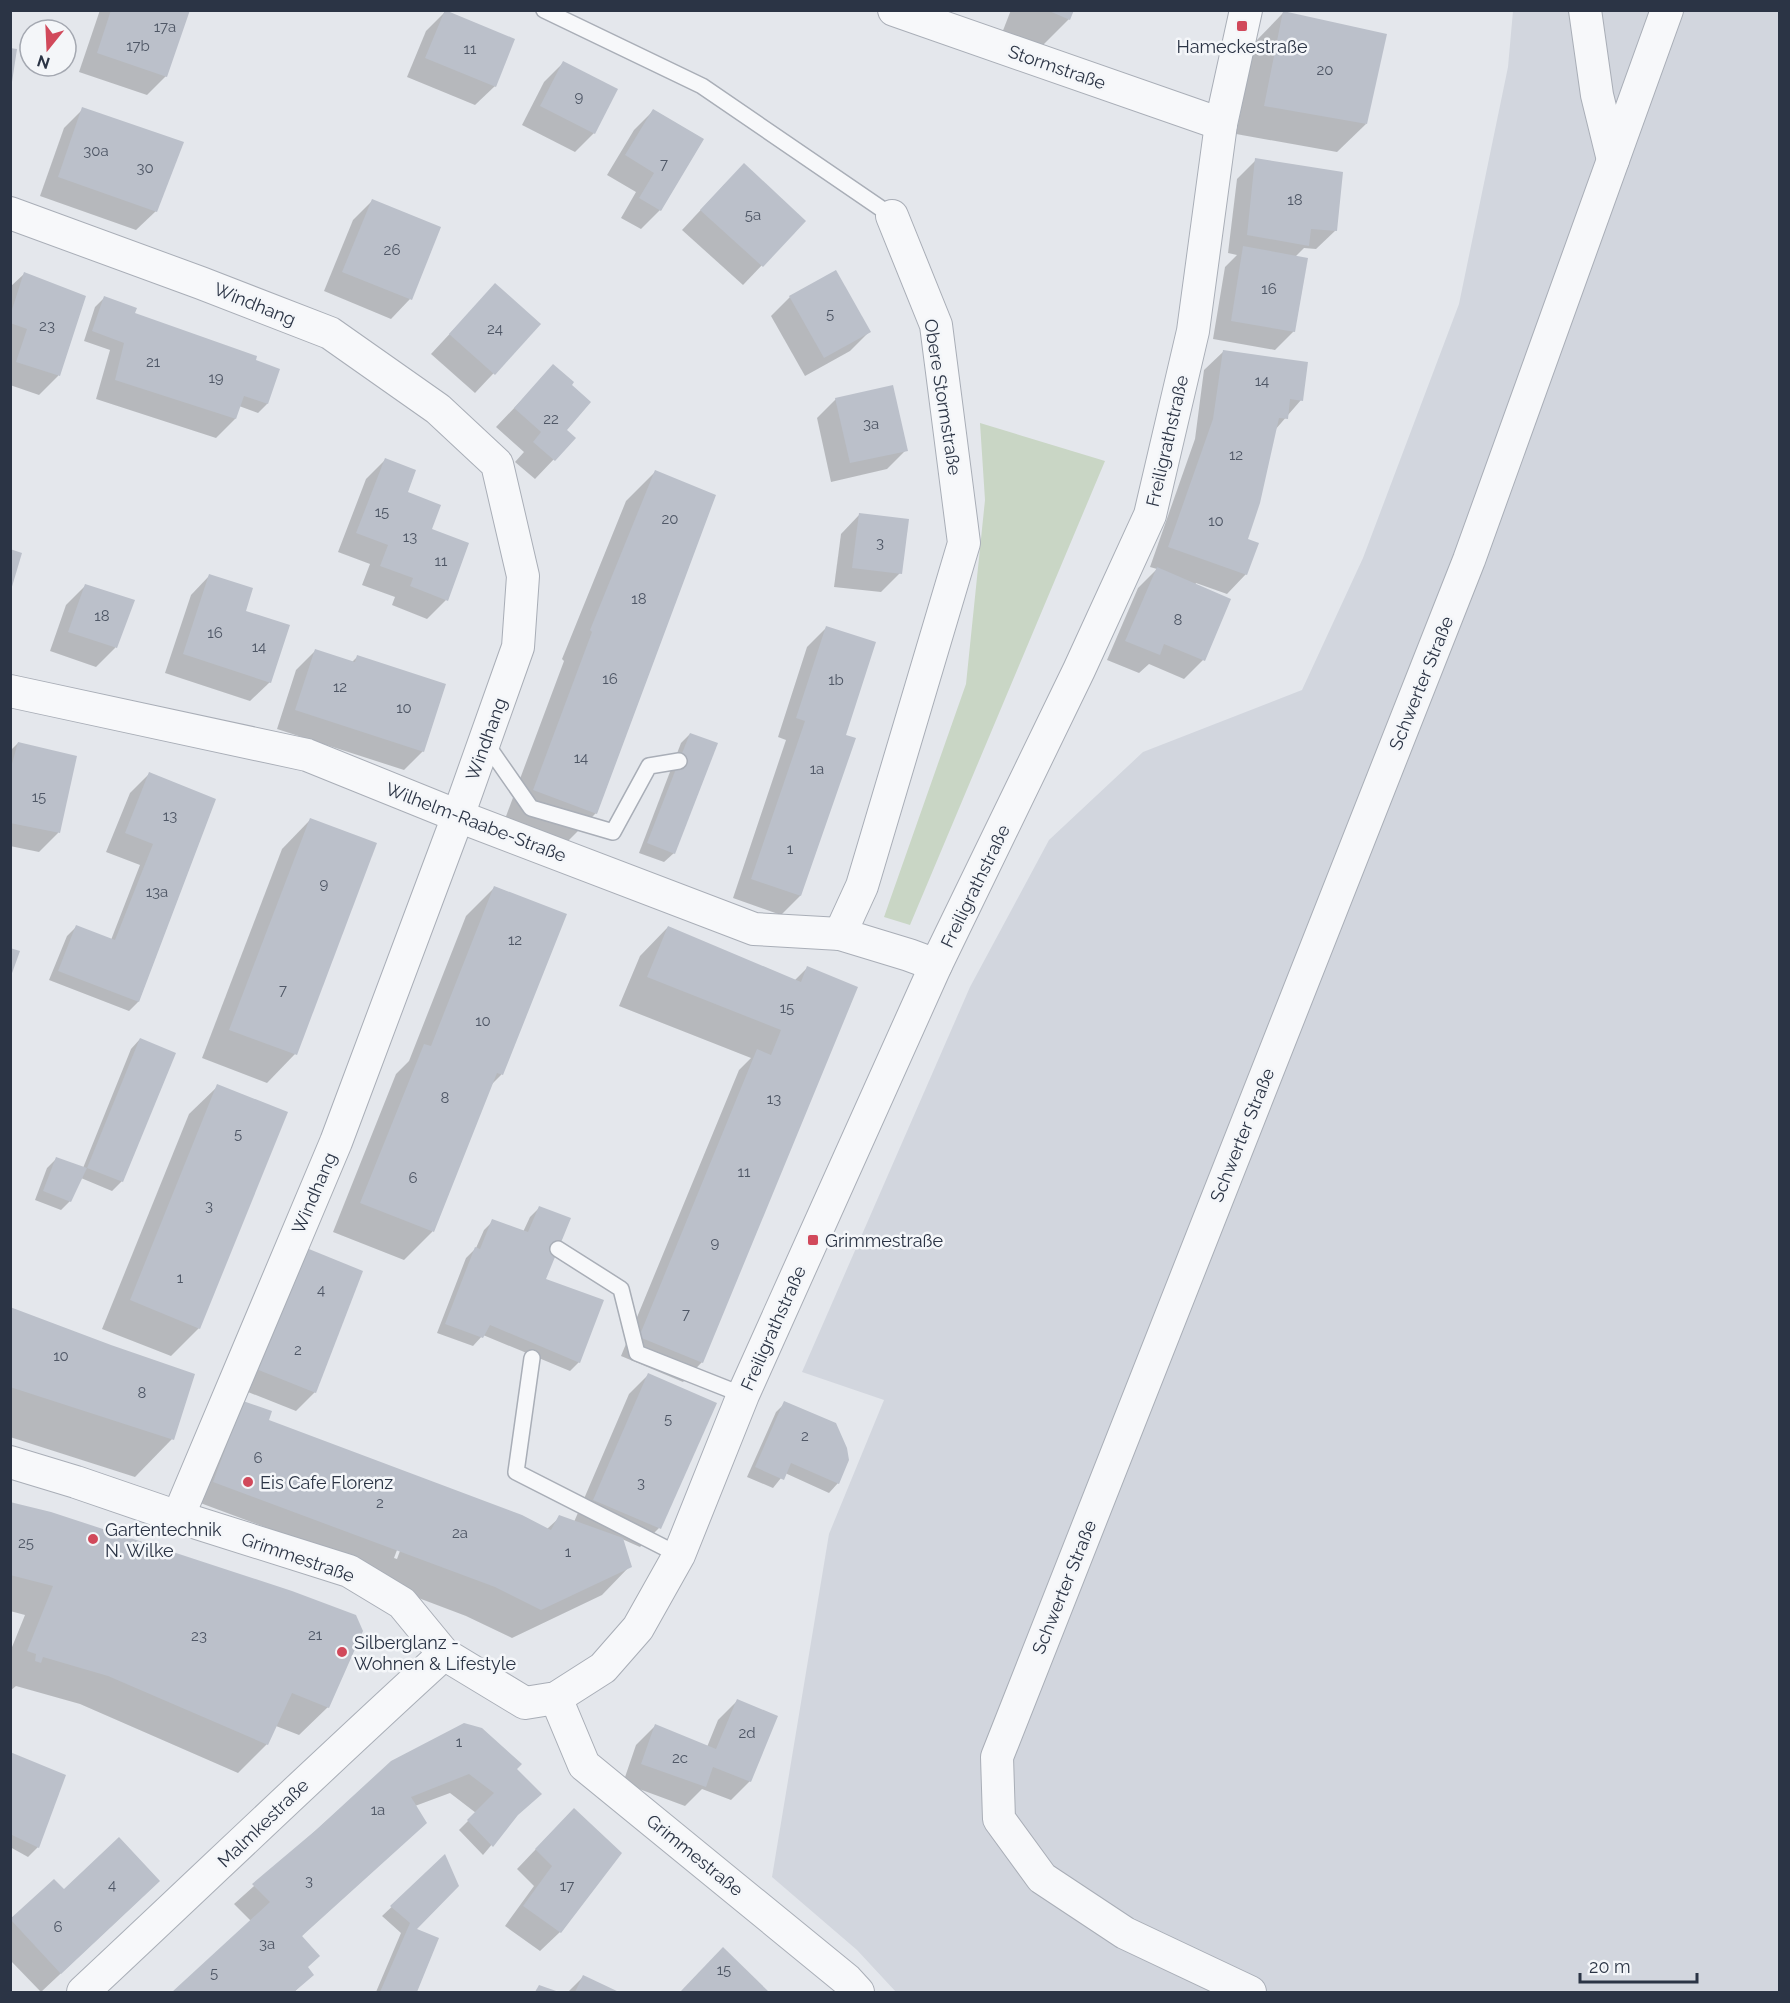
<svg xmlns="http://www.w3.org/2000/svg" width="1790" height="2003" font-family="Raleway,sans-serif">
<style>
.built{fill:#d2d6de}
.green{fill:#c9d6c5}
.shadow{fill:#0003;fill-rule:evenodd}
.building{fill:#bbc0ca}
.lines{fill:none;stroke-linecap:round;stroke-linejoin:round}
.lane-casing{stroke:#a9aeb7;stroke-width:18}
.street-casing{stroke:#a9aeb7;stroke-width:34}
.lane{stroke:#f7f8fa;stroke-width:15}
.street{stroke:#f7f8fa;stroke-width:32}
.poi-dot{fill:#d1495b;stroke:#f4f6f9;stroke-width:2}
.labels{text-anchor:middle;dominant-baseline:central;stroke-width:5;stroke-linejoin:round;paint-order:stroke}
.number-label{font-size:15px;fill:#4f5766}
.poi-label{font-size:18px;fill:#2b3445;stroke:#f4f6f9;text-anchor:start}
.street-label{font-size:18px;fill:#2b3445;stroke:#f4f6f9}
</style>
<rect width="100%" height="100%" fill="#e4e7ec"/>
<polygon class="built" points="1513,11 1779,11 1779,1992 896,1992 857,1950 772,1877 829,1534 884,1400 802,1372 970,987 1049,840 1143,752 1302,690 1363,558 1459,304 1508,67"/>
<polygon class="green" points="980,423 1105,461 910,925 884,917 966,684 985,500"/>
<g class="shadow">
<polygon points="100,10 189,10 166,76 147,95 79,72"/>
<polygon points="1011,10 1072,10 1069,19 1040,48 1002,33"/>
<polygon points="445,12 495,86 475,105 407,77 426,31"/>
<polygon points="1283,13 1366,124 1337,152 1236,134 1255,42"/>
<polygon points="563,63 594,133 575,152 522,125 544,82"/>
<polygon points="83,109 156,211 136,230 40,196 64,128"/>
<polygon points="653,111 660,210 641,229 621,218 636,192 607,175 634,130"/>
<polygon points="1256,160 1336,230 1316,249 1304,248 1295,257 1294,331 1275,350 1213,339 1225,267 1237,255 1228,253 1237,179"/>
<polygon points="725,184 804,221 743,285 682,230"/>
<polygon points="372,201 439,228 410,299 391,319 324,291 353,220"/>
<polygon points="24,274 84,297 58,376 39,395 10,385 10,287"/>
<polygon points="495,285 539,325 475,393 431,354"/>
<polygon points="790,297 869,332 850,351 805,376 771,316"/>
<polygon points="104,298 131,319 252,366 278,369 267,404 258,413 239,406 235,419 216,438 96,399 110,350 84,341 95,307"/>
<polygon points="1224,351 1301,400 1275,430 1246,540 1246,574 1227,594 1196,583 1195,585 1203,660 1184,679 1149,664 1139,673 1107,660 1138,588 1157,569 1150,567 1195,439 1204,370"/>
<polygon points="554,366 570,386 565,430 574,438 535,479 515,462 524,452 496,427"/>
<polygon points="836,399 906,450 887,469 831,482 817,418"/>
<polygon points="385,460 430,530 446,600 427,619 392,605 395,597 362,585 370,564 338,552 366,479"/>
<polygon points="655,472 596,813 567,842 505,819 564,661 562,659 626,501"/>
<polygon points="860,514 900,573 881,592 834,587 841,534"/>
<polygon points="210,575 244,612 270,682 250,701 165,673 191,595"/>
<polygon points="85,586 133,601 115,648 96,667 50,651 66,605"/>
<polygon points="826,628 844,736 800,896 781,915 733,898 786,740 778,737 807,647"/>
<polygon points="315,651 351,663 358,656 423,751 404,770 277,729 296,670"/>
<polygon points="690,734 674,853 664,862 639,853 681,743"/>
<polygon points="18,743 76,757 58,833 39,852 10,846 10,751"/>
<polygon points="149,774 191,859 138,1002 129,1011 49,980 67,936 76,927 111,940 140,865 106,852 130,793"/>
<polygon points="310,820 295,1054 267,1083 202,1058 282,849"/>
<polygon points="495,887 565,915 501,1075 490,1086 432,1232 404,1260 333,1232 396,1074 409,1061 466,916"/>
<polygon points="668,927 794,981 807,968 702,1362 683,1382 621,1356 739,1070 751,1058 619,1006 640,956"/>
<polygon points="140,1039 122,1181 112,1191 81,1178 70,1201 61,1210 35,1200 47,1168 56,1159 83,1168 131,1049"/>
<polygon points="218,1086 199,1328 171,1356 102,1329 189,1114"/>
<polygon points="539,1208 544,1279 579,1362 570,1371 483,1335 473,1346 437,1333 466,1258 476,1248 484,1230 493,1221 523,1232 530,1217"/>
<polygon points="285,1268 315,1392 296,1411 238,1388"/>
<polygon points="10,1309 172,1439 135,1477 10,1437"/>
<path d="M648,1375L659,1528L640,1547L622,1539L630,1566L602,1595L512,1638L466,1616L371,1580L375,1568L195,1501L243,1402L267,1421L547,1529L560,1517L574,1522L629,1394ZM411,1513H414L397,1559L394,1558Z"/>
<polygon points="785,1403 838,1483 829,1493 785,1473 773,1488 747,1477 776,1412"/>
<polygon points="10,1503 328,1707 299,1735 276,1726 267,1744 238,1773 80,1704 16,1686 10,1691 10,1652 25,1615 10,1611"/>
<polygon points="737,1701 750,1781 731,1800 702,1789 685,1806 623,1783 636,1745 655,1726 707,1747 718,1720"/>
<polygon points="10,1754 64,1776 38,1847 28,1857 10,1847"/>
<polygon points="392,1762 515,1769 515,1817 483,1855 459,1830 476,1813 450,1793 415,1806 301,1937 306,1968 312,1975 294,1992 174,1992 252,1922 234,1904"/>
<polygon points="555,1829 560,1932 540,1951 505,1926 534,1886 517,1869"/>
<polygon points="445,1857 415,1930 437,1939 415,1992 376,1992 401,1933 382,1916"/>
<polygon points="54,1881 64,1891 139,1900 41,1992 10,1960 10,1921"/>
<polygon points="723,1949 767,1992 681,1992"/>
<polygon points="583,1977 615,1992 568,1992"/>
</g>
<g class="building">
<polygon points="111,10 190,10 167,77 97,53"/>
<polygon points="445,10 515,39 496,87 425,58"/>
<polygon points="1047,10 1074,10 1070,20"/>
<polygon points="1283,11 1387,34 1367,124 1264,106"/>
<polygon points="10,48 17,49 12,82 10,82"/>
<polygon points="563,61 618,89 595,134 540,106"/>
<polygon points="82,107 184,142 157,212 58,177"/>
<polygon points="653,109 704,139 661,211 639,198 654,173 625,155"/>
<polygon points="1255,158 1343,172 1337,231 1311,229 1309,246 1247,235"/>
<polygon points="744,163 806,221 763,267 700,210"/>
<polygon points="372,199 441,227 412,300 342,272"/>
<polygon points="1243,246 1308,258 1295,332 1231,321"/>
<polygon points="836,270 871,332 824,358 789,296"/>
<polygon points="24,272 86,296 60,376 16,362 27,329 10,323 10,316"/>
<polygon points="495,283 541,324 495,375 449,334"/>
<polygon points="104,296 137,308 135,313 257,356 256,360 280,369 268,404 244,396 236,419 115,380 124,343 92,331"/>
<polygon points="1223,350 1308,362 1303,401 1290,399 1288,419 1279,418 1260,503 1248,539 1259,543 1247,575 1168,547 1213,419"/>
<polygon points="553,364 574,382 572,385 591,402 567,430 576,438 555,461 533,442 541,432 514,408"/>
<polygon points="893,385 908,451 850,463 835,398"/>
<polygon points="385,458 416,470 408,492 441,505 432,529 469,543 448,601 410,586 413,578 380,566 388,545 356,533"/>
<polygon points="655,470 716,495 597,814 533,790 592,632 590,630"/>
<polygon points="859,513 909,519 902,574 852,568"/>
<polygon points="10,549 22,553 11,590 10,590"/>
<polygon points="1157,567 1231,599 1205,661 1164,644 1160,655 1125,641"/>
<polygon points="209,574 253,588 246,611 290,625 271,683 183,654"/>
<polygon points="85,584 135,600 117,648 68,632"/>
<polygon points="826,626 876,642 846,735 856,738 801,896 751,879 805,721 796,718"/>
<polygon points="315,649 355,662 357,655 446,684 424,752 295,710"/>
<polygon points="690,733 718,743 675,854 647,843"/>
<polygon points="18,742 77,756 60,833 10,823 10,771"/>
<polygon points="149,772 216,799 139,1002 58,971 76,925 115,940 153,844 125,833"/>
<polygon points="310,818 377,843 297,1055 229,1030"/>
<polygon points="494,886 567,914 503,1075 497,1073 434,1232 360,1203 424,1044 431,1046"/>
<polygon points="668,926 801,982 807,966 858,987 703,1363 639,1337 757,1049 771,1055 781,1030 647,977"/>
<polygon points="10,948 20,951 11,976 10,976"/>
<polygon points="140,1038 176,1053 123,1182 87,1168"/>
<polygon points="217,1084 288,1112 200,1329 130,1300"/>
<polygon points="56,1157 87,1168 71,1202 43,1191"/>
<polygon points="539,1206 571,1218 546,1279 604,1300 580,1363 490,1325 483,1338 445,1324 475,1247 480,1249 492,1219 528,1232"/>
<polygon points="304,1247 363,1271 316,1393 256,1369"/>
<polygon points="10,1307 111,1345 195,1374 174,1440 10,1387"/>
<polygon points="648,1373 717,1403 661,1529 593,1500"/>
<polygon points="243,1401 272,1411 269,1420 522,1515 551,1530 559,1515 623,1538 632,1567 541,1610 495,1587 213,1482"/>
<polygon points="784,1401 836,1423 847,1448 849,1460 839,1484 791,1463 784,1480 755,1467"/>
<polygon points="10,1502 51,1512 292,1591 356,1615 363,1631 329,1708 292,1693 268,1745 108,1676 43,1657 41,1663 35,1661 36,1654 27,1651 53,1586 10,1575"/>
<polygon points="737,1699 778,1716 751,1782 713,1767 706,1787 641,1764 655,1724 716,1749"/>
<polygon points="464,1723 482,1728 522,1764 517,1769 542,1794 518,1815 493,1847 467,1820 494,1793 469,1774 411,1797 427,1823 302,1936 320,1956 308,1967 314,1975 294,1992 172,1992 270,1902 252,1884 316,1830 391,1761"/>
<polygon points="10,1752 66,1775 39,1848 10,1834"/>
<polygon points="574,1808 622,1853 561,1933 523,1906 552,1866 535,1849"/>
<polygon points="119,1837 160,1881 61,1974 10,1919 54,1879 64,1889"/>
<polygon points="445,1854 459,1886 417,1929 439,1938 417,1992 380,1992 410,1923 390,1906"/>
<polygon points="723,1947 769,1992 680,1992"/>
<polygon points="583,1975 619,1992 575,1992"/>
<polygon points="539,1985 559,1992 535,1992"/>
</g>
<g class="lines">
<defs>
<g id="lane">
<polyline points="544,10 702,86 892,216"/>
<polyline points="485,742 531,808 613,832 649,766 679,761"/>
<polyline points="558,1249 621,1289 637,1353 743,1395"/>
<polyline points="532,1358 516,1472 679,1555"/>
</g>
<g id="street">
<polyline points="894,10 1221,124"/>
<polyline points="1585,10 1597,95 1613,160"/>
<polyline points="10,213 201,283 330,333 438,409 497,464 523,576 518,647 458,816 336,1142 178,1517"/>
<polyline points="10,691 307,755 458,816 754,929 840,934 909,955 936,965"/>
<polyline points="840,934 862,886 964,543 936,325 892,216"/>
<polyline points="10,1462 76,1482 178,1517 349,1571 402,1603 444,1654 525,1703 556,1698 603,1668 638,1628 679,1555 743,1395 936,965 1079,670 1150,515 1193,331 1221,124 1246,10"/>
<polyline points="556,1698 584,1765 847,1980 858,1992"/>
<path d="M83,1992C203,1880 322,1765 444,1654"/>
<polyline points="1250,1992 1125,1933 1042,1878 999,1819 997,1757 1469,560 1667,10"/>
</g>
</defs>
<use href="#lane" class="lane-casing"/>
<use href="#street" class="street-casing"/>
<use href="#lane" class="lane"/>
<use href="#street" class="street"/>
</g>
<g class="poi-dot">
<rect x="1236" y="20" width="12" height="12" rx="3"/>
<rect x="807" y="1234" width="12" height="12" rx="3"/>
<circle cx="248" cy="1482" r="6"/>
<circle cx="93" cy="1539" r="6"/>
<circle cx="342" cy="1652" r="6"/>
</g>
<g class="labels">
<g class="number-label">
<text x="165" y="27">17a</text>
<text x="138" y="46">17b</text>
<text x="470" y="49">11</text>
<text x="1325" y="70">20</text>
<text x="579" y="97">9</text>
<text x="96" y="151">30a</text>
<text x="664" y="164">7</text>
<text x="145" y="168">30</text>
<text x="1295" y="200">18</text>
<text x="753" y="215">5a</text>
<text x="392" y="250">26</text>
<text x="1269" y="289">16</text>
<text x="830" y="314">5</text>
<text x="47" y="326">23</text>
<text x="495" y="329">24</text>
<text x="153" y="362">21</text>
<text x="216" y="378">19</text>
<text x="1262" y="381">14</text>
<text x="551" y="419">22</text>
<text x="871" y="424">3a</text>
<text x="1236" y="455">12</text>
<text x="382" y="512">15</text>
<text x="670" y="519">20</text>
<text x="1216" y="521">10</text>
<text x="410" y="537">13</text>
<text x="880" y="543">3</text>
<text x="441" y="561">11</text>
<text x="639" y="599">18</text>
<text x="102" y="616">18</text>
<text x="1178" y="620">8</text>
<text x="215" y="633">16</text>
<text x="259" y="647">14</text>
<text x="610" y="679">16</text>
<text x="836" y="680">1b</text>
<text x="340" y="687">12</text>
<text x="404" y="708">10</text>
<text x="581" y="758">14</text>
<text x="817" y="769">1a</text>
<text x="39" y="797">15</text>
<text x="170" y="816">13</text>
<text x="790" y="849">1</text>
<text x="324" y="884">9</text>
<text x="157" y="892">13a</text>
<text x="515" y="940">12</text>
<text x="283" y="990">7</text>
<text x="787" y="1008">15</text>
<text x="483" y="1021">10</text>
<text x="445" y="1098">8</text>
<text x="774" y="1099">13</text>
<text x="238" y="1134">5</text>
<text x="744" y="1172">11</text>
<text x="413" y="1178">6</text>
<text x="209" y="1206">3</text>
<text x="715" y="1243">9</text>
<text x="180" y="1278">1</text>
<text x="321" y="1290">4</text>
<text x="686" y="1314">7</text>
<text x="298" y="1350">2</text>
<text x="61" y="1356">10</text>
<text x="142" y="1393">8</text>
<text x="668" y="1419">5</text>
<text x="805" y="1436">2</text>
<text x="258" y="1458">6</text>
<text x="641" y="1483">3</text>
<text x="380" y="1503">2</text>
<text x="460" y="1533">2a</text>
<text x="26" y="1543">25</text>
<text x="568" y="1552">1</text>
<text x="315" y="1635">21</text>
<text x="199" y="1636">23</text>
<text x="747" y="1733">2d</text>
<text x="459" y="1742">1</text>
<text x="680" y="1758">2c</text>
<text x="378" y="1810">1a</text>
<text x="309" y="1881">3</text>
<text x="112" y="1885">4</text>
<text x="567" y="1886">17</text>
<text x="58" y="1927">6</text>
<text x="267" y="1944">3a</text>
<text x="724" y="1970">15</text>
<text x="214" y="1973">5</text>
</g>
<g class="poi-label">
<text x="1242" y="46" text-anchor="middle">Hameckestraße</text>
<text x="825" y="1240">Grimmestraße</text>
<text x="260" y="1482">Eis Cafe Florenz</text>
<text x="105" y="1529">Gartentechnik<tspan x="105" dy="21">N. Wilke</tspan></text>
<text x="354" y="1642">Silberglanz -<tspan x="354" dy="21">Wohnen &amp; Lifestyle</tspan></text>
</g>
<g class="street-label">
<text transform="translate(1057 67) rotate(19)">Stormstraße</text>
<text transform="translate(255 304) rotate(22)">Windhang</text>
<text transform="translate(943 397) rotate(81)">Obere Stormstraße</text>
<text transform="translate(1167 441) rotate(-77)">Freiligrathstraße</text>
<text transform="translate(1421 683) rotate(-68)">Schwerter Straße</text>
<text transform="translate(486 739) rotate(-70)">Windhang</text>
<text transform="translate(476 822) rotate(21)">Wilhelm-Raabe-Straße</text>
<text transform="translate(975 886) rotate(-64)">Freiligrathstraße</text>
<text transform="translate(1242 1135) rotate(-68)">Schwerter Straße</text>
<text transform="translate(314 1193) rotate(-67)">Windhang</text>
<text transform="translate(773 1328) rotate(-66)">Freiligrathstraße</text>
<text transform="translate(298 1557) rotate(19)">Grimmestraße</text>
<text transform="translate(1064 1587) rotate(-68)">Schwerter Straße</text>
<text transform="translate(263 1823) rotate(-44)">Malmkestraße</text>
<text transform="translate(695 1855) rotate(39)">Grimmestraße</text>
</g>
</g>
<rect width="1790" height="2003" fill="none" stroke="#2b3445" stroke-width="24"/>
<g transform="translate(48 48) rotate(198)"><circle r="28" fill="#f4f6f9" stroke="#a4a8b1" stroke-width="1.5"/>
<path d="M0-4.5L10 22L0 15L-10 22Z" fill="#d1495b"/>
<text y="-9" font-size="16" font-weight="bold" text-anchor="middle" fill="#2b3445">N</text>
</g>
<path d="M1580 1973v9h117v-9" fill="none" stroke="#2b3445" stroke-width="3"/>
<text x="1589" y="1973" font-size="18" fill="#2b3445" stroke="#f4f6f9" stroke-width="4.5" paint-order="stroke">20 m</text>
</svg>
